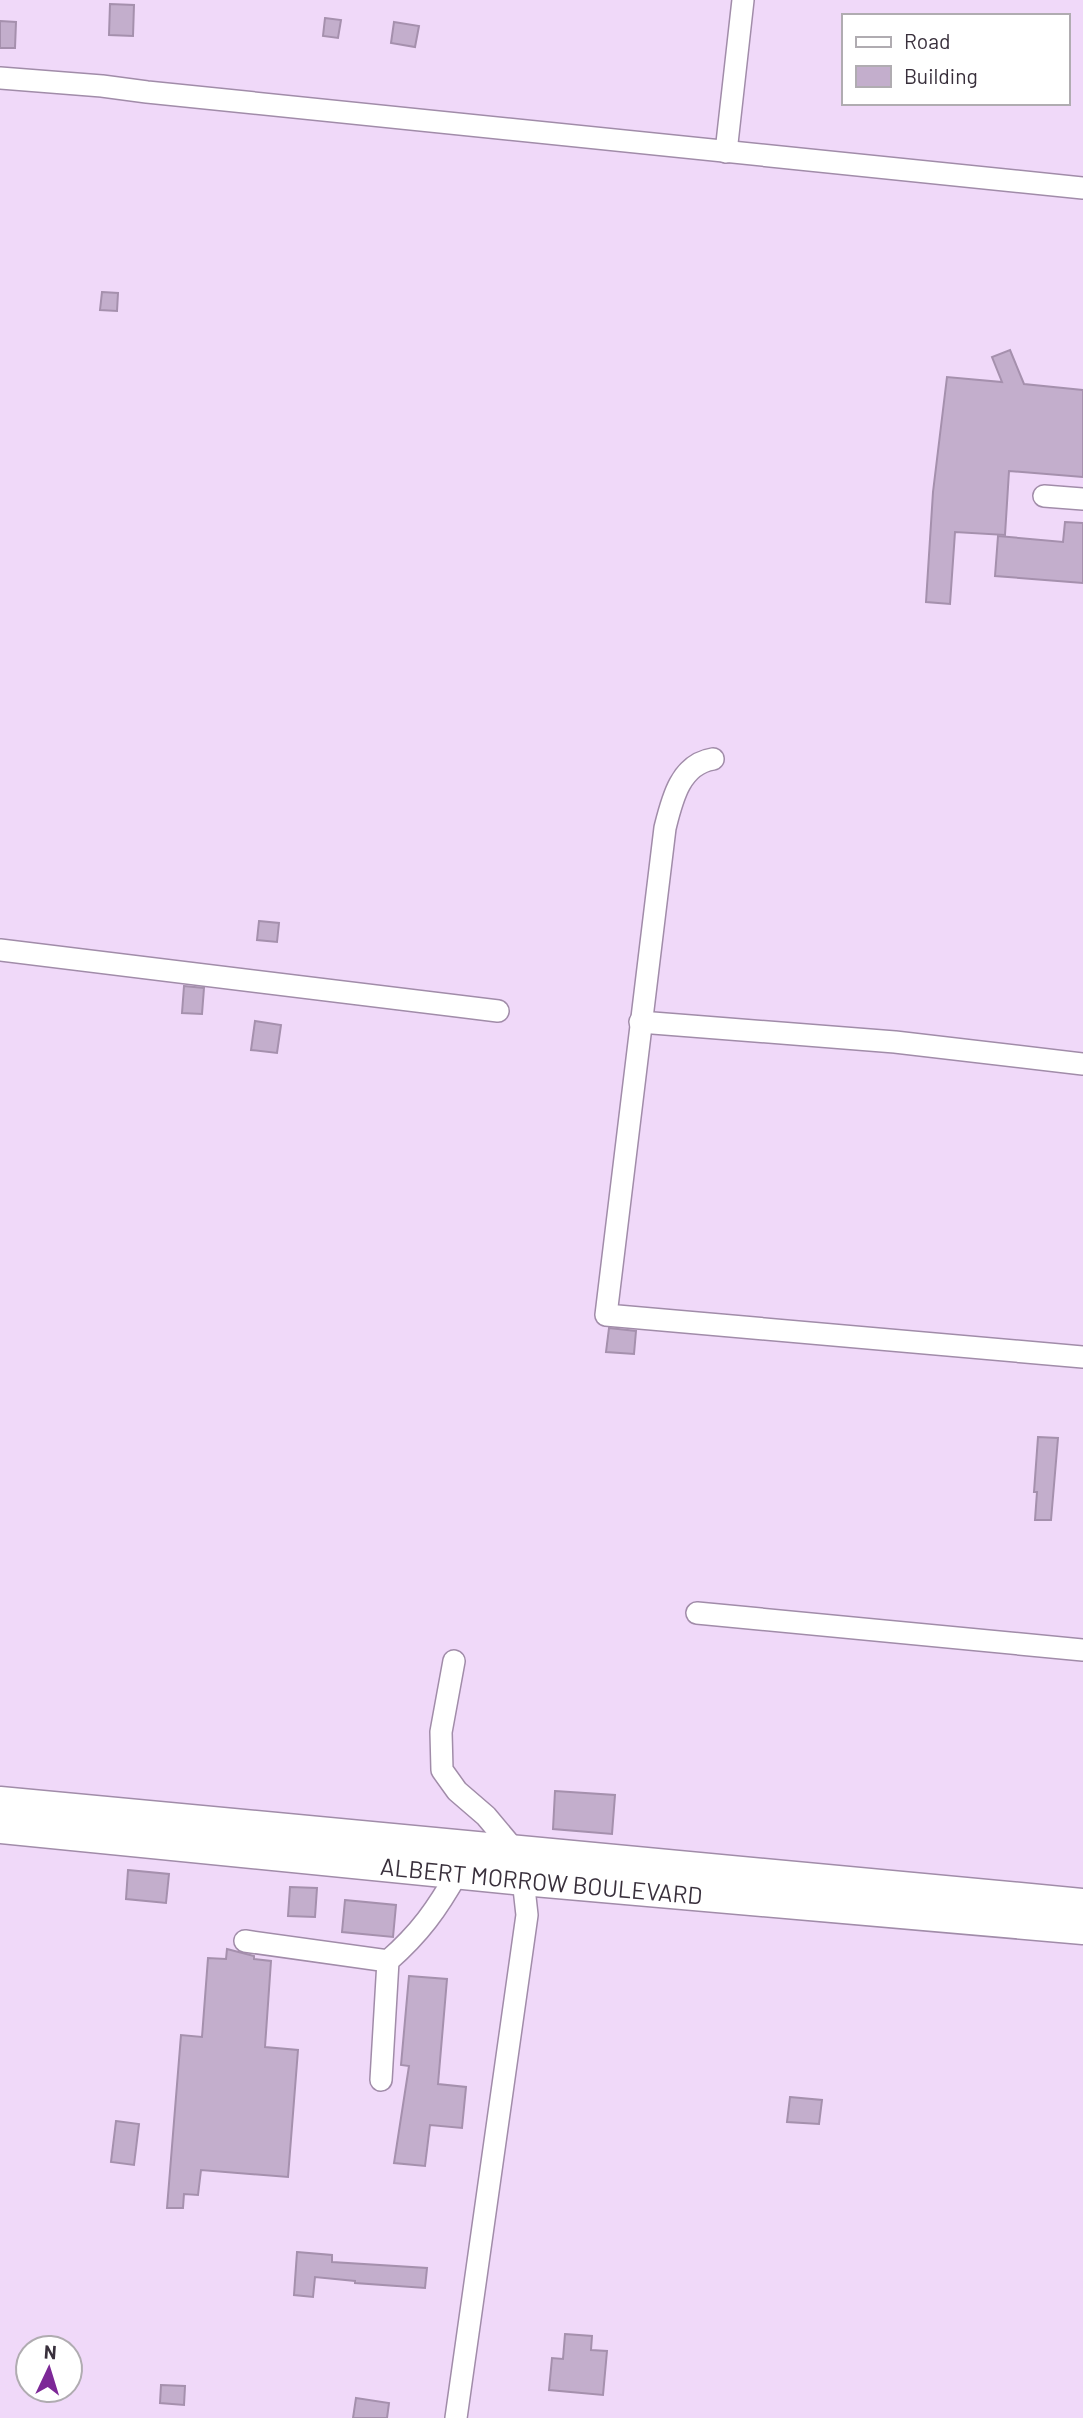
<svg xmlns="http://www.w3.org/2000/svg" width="1083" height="2418" font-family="Barlow,sans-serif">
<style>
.building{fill:#c3aecc;stroke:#a590ad;stroke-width:2}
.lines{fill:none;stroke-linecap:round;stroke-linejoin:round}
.minor-casing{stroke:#a18ca9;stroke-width:24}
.highway-casing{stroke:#a18ca9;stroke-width:35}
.minor{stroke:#fff;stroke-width:21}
.highway{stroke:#fff;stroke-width:32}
.labels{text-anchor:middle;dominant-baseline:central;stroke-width:5;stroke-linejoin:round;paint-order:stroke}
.street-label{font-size:24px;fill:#39303c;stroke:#fff}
</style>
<rect width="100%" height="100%" fill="#f0d9f9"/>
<g class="building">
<polygon points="110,4 134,5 133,36 109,35"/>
<polygon points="325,18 341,20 338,38 323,36"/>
<polygon points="0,21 16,22 15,48 0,48"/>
<polygon points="394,22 419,26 415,47 391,43"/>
<polygon points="102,292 118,293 117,311 100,310"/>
<polygon points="1010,350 1024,384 1083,390 1083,477 1009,471 1005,535 955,532 950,604 926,602 933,492 947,377 1002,382 992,357"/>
<polygon points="1065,522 1083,523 1083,583 995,576 998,536 1063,542"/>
<polygon points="259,921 279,923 277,942 257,940"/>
<polygon points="184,986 204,988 202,1014 182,1013"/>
<polygon points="255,1021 281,1025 277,1053 251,1050"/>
<polygon points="609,1328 636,1331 634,1354 606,1352"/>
<polygon points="1038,1437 1058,1438 1051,1520 1035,1520 1037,1492 1034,1492"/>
<polygon points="555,1791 615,1795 612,1834 553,1829"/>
<polygon points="128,1870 169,1874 166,1903 126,1899"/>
<polygon points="290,1887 317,1888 315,1917 288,1916"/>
<polygon points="345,1900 396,1905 393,1937 342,1932"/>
<polygon points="227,1949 254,1956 254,1959 271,1961 265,2047 298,2050 288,2177 201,2170 198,2195 184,2194 183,2208 167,2208 181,2035 202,2037 208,1958 226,1959"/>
<polygon points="409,1976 447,1979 438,2084 466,2087 462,2128 430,2125 425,2166 394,2163 409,2066 401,2065"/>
<polygon points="790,2097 822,2100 819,2124 787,2122"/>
<polygon points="116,2121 139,2124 134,2165 111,2162"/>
<polygon points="297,2252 332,2255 332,2262 427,2268 425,2288 355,2283 355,2281 315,2277 313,2297 294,2295"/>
<polygon points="565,2334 592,2336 591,2350 607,2351 603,2395 549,2390 552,2358 563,2359"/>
<polygon points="161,2385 185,2386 184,2405 160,2403"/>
<polygon points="356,2398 389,2403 387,2418 353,2418"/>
</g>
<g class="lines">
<defs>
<g id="minor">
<polyline points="0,78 102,86 147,92 1083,188"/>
<polyline points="726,152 743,0"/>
<polyline points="1044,496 1083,499"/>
<path d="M713,759C680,764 672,800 665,828L606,1315L1083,1357"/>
<polyline points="0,950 498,1011"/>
<polyline points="640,1022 895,1042 1083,1064"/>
<polyline points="697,1613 1083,1650"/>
<polyline points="454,1661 441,1732 442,1770 457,1791 486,1816 517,1853 523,1879 527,1915 456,2418"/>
<polyline points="245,1941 388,1961"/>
<path d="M381,2080L388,1961C420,1933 437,1909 458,1872"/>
</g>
<g id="highway">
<polyline points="0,1803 1083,1905"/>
<path id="s1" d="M0,1827L523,1879L1083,1928"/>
</g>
</defs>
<use href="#minor" class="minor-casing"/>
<use href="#highway" class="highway-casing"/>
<use href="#minor" class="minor"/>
<use href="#highway" class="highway"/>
</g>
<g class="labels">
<g class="street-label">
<text stroke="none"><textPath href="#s1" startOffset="544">ALBERT MORROW BOULEVARD</textPath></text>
</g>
</g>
<rect x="842" y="14" width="228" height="91" fill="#ffffff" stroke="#b0acb1" stroke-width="2"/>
<rect x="856" y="37" width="35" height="10" fill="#ffffff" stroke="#b0acb1" stroke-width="2"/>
<text x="904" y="49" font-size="21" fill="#39303c">Road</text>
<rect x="856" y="66" width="35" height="21" fill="#c3aecc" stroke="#b0acb1" stroke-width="2"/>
<text x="904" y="84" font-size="21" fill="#39303c">Building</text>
<g transform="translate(49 2369) rotate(4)"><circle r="33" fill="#ffffff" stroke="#b0acb1" stroke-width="2"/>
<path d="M0-5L12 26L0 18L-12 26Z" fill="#7d2897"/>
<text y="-10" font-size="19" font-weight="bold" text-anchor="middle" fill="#39303c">N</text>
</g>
</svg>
